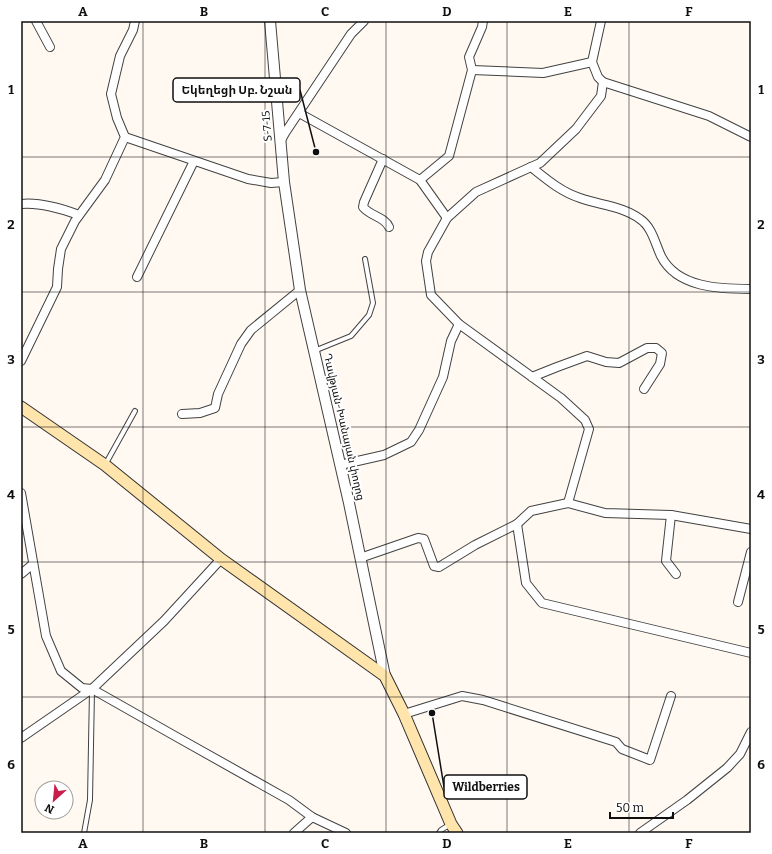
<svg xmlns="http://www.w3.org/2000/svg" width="772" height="854" font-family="Bitter,'Noto Sans Armenian',serif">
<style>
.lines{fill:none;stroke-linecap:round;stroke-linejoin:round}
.service-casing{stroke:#424242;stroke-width:6}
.minor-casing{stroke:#424242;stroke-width:10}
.tertiary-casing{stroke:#424242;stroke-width:12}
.secondary-casing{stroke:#313131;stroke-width:13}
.service{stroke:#fff;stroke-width:4}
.minor{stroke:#fff;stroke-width:8}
.tertiary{stroke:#fff;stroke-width:10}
.secondary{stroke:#ffe4ac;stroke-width:11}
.grid{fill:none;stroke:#0f0f0f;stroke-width:1;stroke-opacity:0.55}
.labels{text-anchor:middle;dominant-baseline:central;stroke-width:4;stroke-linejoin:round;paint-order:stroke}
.street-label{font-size:11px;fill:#0f0f0f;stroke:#fff}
.leader{fill:none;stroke:#0f0f0f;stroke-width:1.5}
.callout-dot{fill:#0f0f0f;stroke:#fff;stroke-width:1.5}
.callout{fill:#fff;stroke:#0f0f0f;stroke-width:1.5}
.callout-label{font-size:12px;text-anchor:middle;font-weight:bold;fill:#0f0f0f}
.neatline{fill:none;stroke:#0f0f0f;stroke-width:1.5}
.grid-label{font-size:13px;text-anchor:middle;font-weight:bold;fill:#0f0f0f}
</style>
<rect width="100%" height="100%" fill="#fff9f1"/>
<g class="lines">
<defs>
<g id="service">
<polyline points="314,351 351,336 369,315 373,303 365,259"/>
<polyline points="105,465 135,411"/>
<polyline points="84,833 90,800 92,690"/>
<polyline points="439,833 441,830 449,825"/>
</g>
<g id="minor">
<polyline points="36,21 50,47"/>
<polyline points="472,70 543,73 592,62"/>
<polyline points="603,82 709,116 751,137"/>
<polyline points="299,113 420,180 447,218"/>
<polyline points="125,137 248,179 271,183 284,182"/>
<polyline points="280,142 285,133 351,34 364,21"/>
<path d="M383,159L364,202L363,207C370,216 385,217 389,227"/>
<polyline points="531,167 540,163 576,129 601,96 603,82 598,77 592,62 601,21"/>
<polyline points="420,180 449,156 472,70 469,57 482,27 483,21"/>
<path d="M21,204C38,202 63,209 79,215"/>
<polyline points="137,277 194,161"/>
<polyline points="21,361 57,287 58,269 61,249 75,221 105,180 125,137 117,118 111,94 120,56 133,30 135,21"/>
<polyline points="532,377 557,367 587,356 606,362 619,363 647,348 656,348 662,353 660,364 644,389"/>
<polyline points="182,414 200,413 215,408 218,394 241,344 251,330 300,290"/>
<polyline points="340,465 384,455 411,442 419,430 443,377 451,341 459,324"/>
<polyline points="21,493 46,636 61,671 82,688 92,689 175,736 289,800 312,817 346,833"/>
<path d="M568,503L589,429L585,420L561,398L459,324L431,295L426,261L428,252L447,218L476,192L531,167C546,179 561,192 580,198C599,205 623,206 640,219C652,227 655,243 661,256C677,288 720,289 751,289"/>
<polyline points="671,515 666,561 676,574"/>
<polyline points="517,524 526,583 542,603 751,653"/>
<polyline points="360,558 418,538 424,539 434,566 439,567 475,545 517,524 531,511 568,503 605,513 671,515 751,529"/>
<polyline points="21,574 33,564"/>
<polyline points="738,602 751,552"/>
<polyline points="404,714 462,696 483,700 616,742 622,749 650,760 671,696"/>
<polyline points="21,738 92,689 164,621 221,559"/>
<polyline points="294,833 312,817"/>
<polyline points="640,833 687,800 727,768 740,754 751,732"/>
</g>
<polyline id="tertiary" points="270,21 284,182 300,290 349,503 385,676"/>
<polyline id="secondary" points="21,407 105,465 221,559 385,676 404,714 451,824 457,833"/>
</defs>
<use href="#service" class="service-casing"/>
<use href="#minor" class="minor-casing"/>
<use href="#tertiary" class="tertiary-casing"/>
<use href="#secondary" class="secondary-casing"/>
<use href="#service" class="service"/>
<use href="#minor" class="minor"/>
<use href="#tertiary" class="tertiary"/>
<use href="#secondary" class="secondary"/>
</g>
<path class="grid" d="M143,21V833M265,21V833M386,21V833M507,21V833M629,21V833M21,157H751M21,292H751M21,427H751M21,562H751M21,697H751"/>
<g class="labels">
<g class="street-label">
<text transform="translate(267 126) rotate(-95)">Տ-7-15</text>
<text transform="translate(344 427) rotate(77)">Դավթյան-Խանայան փողոց</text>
</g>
</g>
<path class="leader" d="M316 152L300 90M432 713L444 787"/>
<g class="callout-dot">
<circle cx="316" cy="152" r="4"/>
<circle cx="432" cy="713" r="4"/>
</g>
<g class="callout">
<rect x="173" y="78" width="127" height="24" rx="4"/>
<rect x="444" y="775" width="83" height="24" rx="4"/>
</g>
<g class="callout-label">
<text x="237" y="94">Եկեղեցի Սբ. Նշան</text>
<text x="486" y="791">Wildberries</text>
</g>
<rect width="772" height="854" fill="none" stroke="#ffffff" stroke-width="44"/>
<g transform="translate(54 800) rotate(207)"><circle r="19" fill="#ffffff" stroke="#9f9f9f"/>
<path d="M0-3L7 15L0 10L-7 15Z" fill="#c91d4a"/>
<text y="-6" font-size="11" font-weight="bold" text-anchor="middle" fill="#0f0f0f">N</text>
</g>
<path d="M610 812v6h63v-6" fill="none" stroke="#0f0f0f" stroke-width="2"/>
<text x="616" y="812" font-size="12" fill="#0f0f0f" stroke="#ffffff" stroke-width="3" paint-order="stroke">50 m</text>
<rect x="22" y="22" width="728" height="810" class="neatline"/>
<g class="grid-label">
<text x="83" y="16">A</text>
<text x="204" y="16">B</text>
<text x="325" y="16">C</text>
<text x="447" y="16">D</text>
<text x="568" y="16">E</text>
<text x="689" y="16">F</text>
<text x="11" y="94">1</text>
<text x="761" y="94">1</text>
<text x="11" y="229">2</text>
<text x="761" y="229">2</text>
<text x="11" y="364">3</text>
<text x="761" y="364">3</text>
<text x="11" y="499">4</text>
<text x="761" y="499">4</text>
<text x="11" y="634">5</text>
<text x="761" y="634">5</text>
<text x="11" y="769">6</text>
<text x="761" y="769">6</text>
<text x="83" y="848">A</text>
<text x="204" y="848">B</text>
<text x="325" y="848">C</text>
<text x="447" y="848">D</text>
<text x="568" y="848">E</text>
<text x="689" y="848">F</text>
</g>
</svg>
